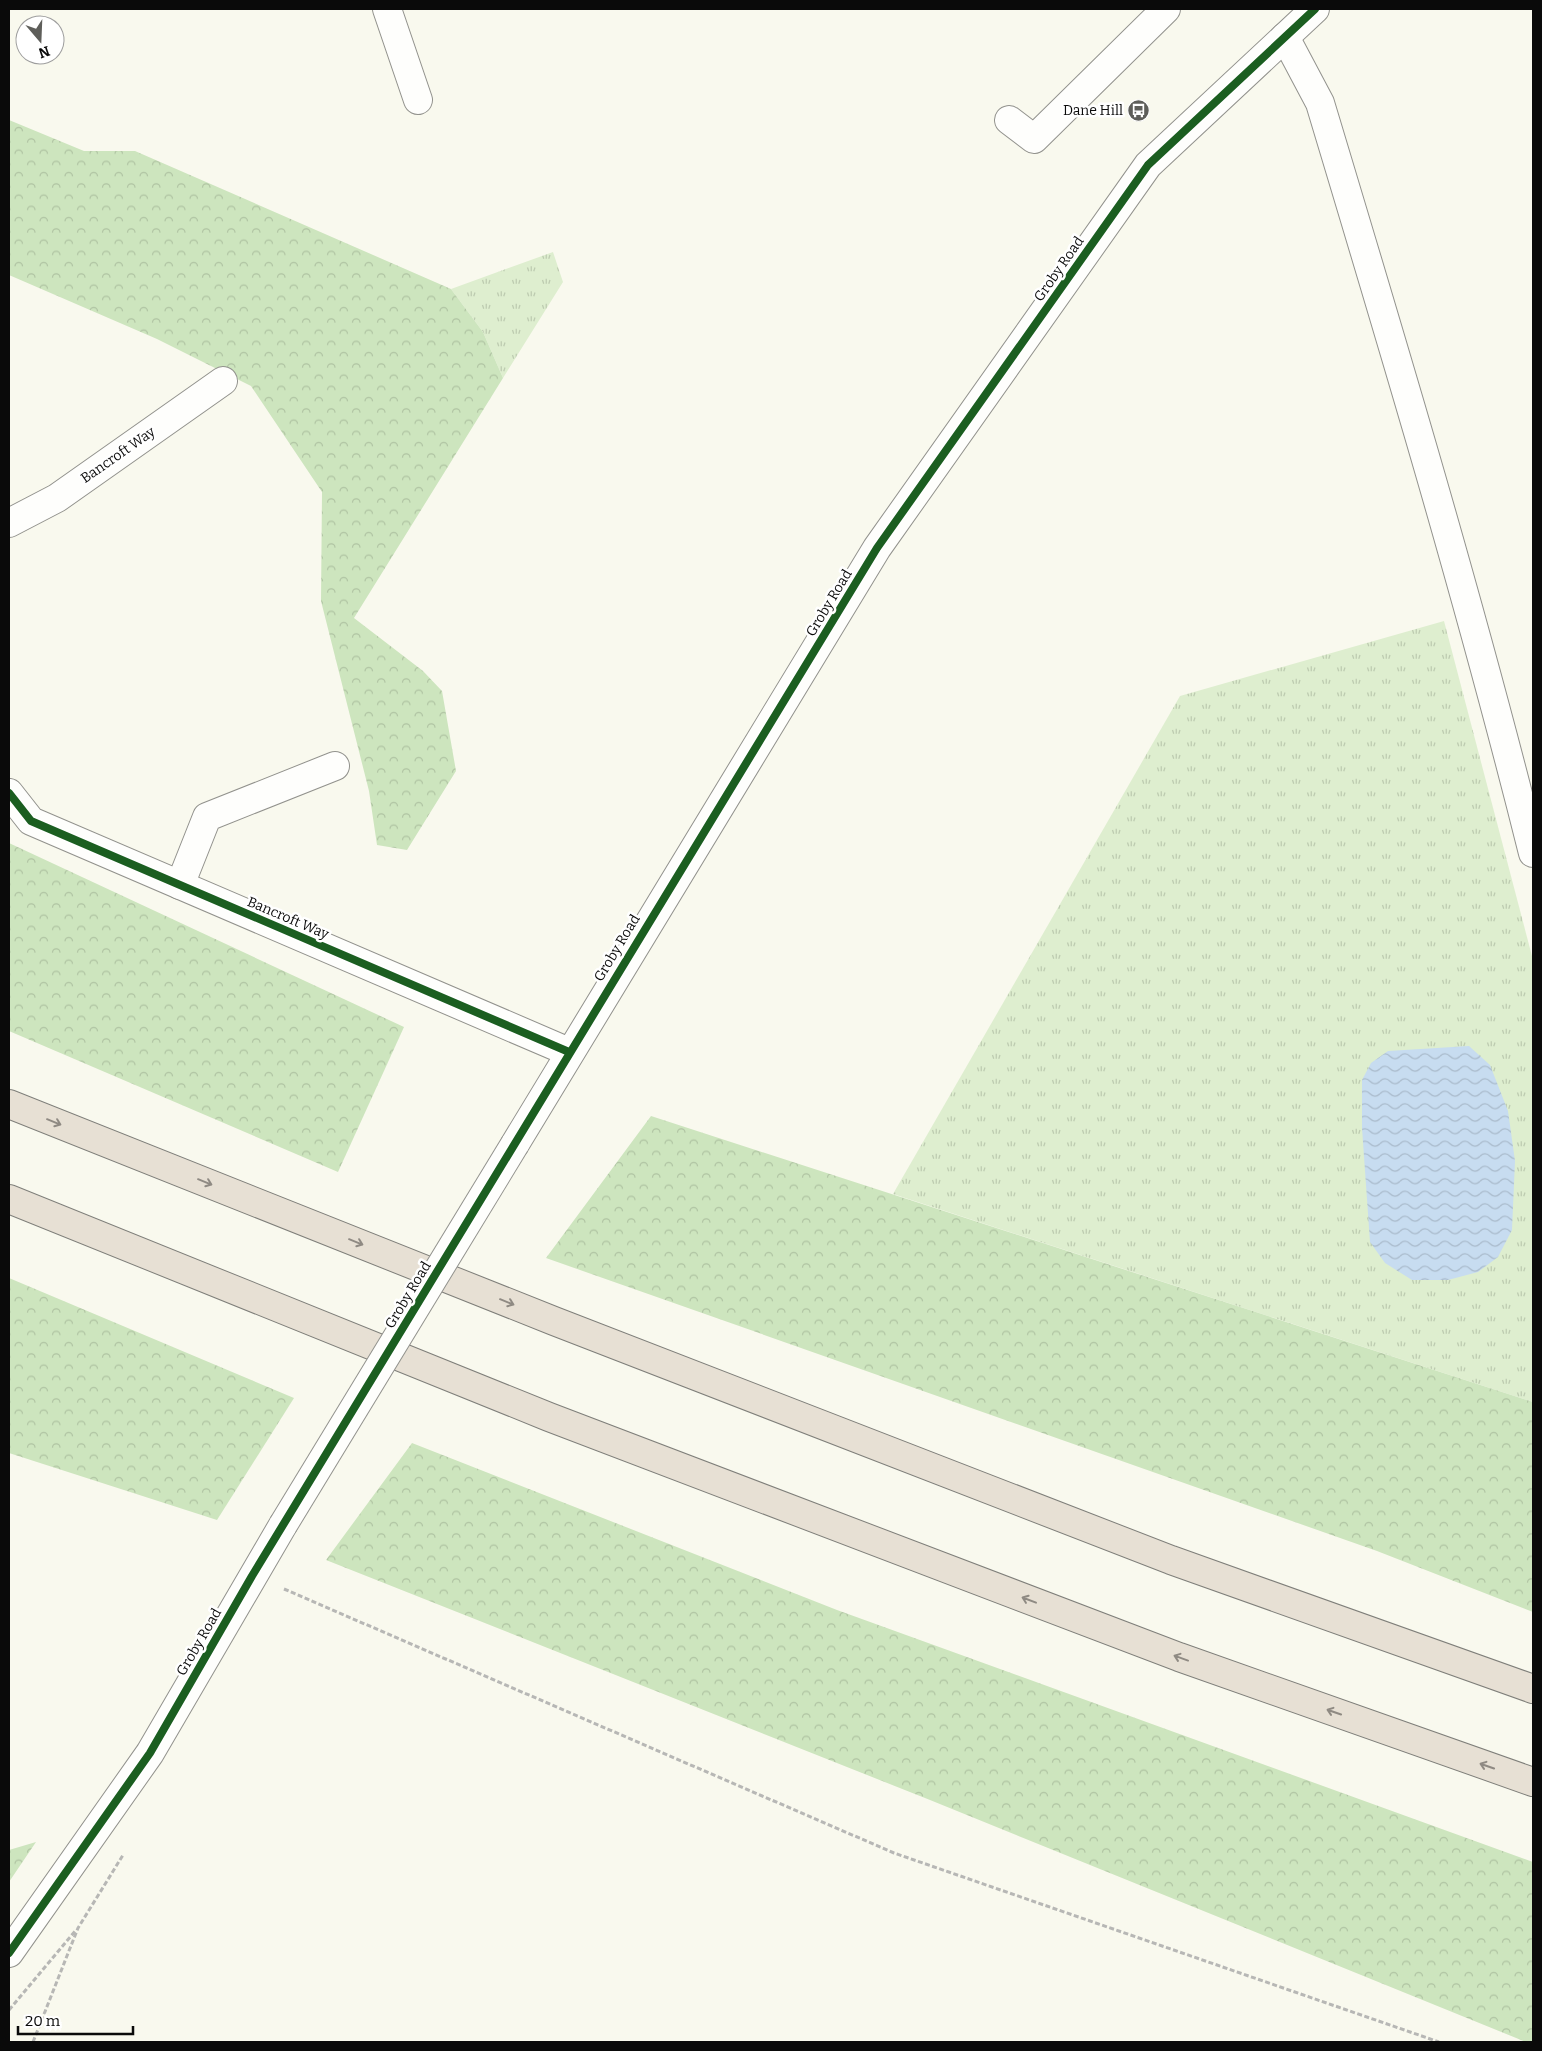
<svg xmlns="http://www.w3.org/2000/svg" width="1542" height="2051" font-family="Bitter,serif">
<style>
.grass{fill:url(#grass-tufts)}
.forest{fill:url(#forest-crowns)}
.water{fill:url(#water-waves)}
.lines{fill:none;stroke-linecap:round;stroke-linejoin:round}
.minor-casing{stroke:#92928d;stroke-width:30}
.highway-casing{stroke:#7f7f7a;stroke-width:30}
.path{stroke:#b7b7b5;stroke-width:3;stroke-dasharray:5 2.5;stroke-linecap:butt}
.minor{stroke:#fefefc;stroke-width:28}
.highway{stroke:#e7e0d4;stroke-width:28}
.minor-bridge-casing{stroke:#92928d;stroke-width:30;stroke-linecap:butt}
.minor-bridge{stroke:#fefefc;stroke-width:28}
.cycleway-casing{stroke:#fff;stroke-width:11}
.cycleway{stroke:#1b5e20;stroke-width:8}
.oneway{stroke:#8f8a83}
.labels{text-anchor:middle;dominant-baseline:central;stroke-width:5;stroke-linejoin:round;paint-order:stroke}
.poi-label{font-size:14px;fill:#0a0a0a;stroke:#fff;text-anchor:end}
.street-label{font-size:14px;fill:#0a0a0a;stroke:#fff}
</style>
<defs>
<pattern id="grass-tufts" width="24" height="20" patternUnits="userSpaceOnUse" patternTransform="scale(1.25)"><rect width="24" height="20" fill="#deeecf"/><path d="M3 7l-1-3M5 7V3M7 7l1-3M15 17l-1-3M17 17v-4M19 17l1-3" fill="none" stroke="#bdcbb0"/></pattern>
<pattern id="forest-crowns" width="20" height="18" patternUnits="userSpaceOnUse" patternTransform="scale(1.25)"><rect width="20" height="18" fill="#cde5be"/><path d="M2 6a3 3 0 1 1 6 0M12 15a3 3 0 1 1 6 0" fill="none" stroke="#afc3a2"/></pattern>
<pattern id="water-waves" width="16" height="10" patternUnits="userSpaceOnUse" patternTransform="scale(1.25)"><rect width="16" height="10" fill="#c7dcf0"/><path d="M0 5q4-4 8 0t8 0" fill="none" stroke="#abc"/></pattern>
</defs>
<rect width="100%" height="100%" fill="#f9f9ee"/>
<g class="grass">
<polygon points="553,252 563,282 503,378 483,332 451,289"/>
<polygon points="1444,621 1533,960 1533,1402 893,1194 1180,696"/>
</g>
<g class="forest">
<polygon points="9,120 84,151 135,151 451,289 483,332 503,378 354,618 423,671 442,691 456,771 407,850 377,845 369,791 321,601 322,492 251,386 157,339 9,275"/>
<polygon points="9,843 404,1027 338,1172 9,1031"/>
<polygon points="651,1116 1533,1402 1533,1612 1377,1551 546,1258"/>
<polygon points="9,1278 294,1398 217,1520 9,1453"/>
<polygon points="412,1443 837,1610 1533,1862 1533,2042 1526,2042 930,1800 326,1560"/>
<polygon points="36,1842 11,1879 9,1882 9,1850"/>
</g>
<polygon class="water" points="1469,1046 1490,1065 1508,1111 1515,1161 1512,1230 1498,1257 1478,1272 1448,1280 1412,1280 1385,1263 1370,1242 1362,1128 1362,1080 1371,1063 1388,1051"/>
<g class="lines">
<defs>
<g id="minor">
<polyline points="387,9 418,100"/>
<path d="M1285,37L1320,103C1395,352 1470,601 1533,853"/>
<polyline points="1009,120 1034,139 1166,9"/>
<polyline points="9,523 57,498 223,381"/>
<polyline points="9,793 31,821 569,1052"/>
<polyline points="180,885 207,817 335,766"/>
<polyline points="515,1144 877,548 1148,165 1315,9"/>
<polyline points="9,1953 150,1753 283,1525"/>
</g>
<g id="highway">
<polyline points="9,1104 554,1321 1171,1560 1533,1689"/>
<polyline points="9,1199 549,1417 1179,1657 1533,1782"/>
</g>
</defs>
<use href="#minor" class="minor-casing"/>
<use href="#highway" class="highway-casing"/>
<g class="path">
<polyline points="284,1589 894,1853 1439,2042"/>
<polyline points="9,2010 76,1930"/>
<polyline points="33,2042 78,1928 123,1855"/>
</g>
<use href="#minor" class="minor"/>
<use href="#highway" class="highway"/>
<defs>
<polyline id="minor-bridge" points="283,1525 515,1144"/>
</defs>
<use href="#minor-bridge" class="minor-bridge-casing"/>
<use href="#minor-bridge" class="minor-bridge"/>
<defs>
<g id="cycleway">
<polyline points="9,793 31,821 569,1052"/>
<polyline points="9,1953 150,1753 252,1576 877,548 1148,165 1315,9"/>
</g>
</defs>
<use href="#cycleway" class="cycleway-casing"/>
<use href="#cycleway" class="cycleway"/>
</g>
<defs><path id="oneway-shaft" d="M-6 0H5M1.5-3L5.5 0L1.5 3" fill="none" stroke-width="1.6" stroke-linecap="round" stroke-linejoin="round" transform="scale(1.25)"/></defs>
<g class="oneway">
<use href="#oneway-shaft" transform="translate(54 1122) rotate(22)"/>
<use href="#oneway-shaft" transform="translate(205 1182) rotate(22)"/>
<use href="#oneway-shaft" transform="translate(356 1242) rotate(22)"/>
<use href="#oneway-shaft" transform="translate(507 1302) rotate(22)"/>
<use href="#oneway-shaft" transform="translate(1029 1600) rotate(-159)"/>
<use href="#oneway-shaft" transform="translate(1181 1658) rotate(-160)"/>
<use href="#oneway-shaft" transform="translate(1334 1712) rotate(-161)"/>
<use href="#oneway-shaft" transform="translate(1487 1766) rotate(-161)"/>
</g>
<defs>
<symbol id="bus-disc" viewBox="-11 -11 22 22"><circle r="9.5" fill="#5e5e5a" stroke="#fff"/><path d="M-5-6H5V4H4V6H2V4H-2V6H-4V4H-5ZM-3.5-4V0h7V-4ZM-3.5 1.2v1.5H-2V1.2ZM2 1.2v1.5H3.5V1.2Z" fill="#fff"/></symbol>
</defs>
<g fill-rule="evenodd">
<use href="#bus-disc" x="1126" y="98" width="25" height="25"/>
</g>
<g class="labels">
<g class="poi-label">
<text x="1123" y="110">Dane Hill</text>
</g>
<g class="street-label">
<text transform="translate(1059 269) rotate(-55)">Groby Road</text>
<text transform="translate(118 455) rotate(-35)">Bancroft Way</text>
<text transform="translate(829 603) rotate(-59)">Groby Road</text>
<text transform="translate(288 918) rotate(23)">Bancroft Way</text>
<text transform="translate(617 948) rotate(-59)">Groby Road</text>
<text transform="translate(408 1295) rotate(-59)">Groby Road</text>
<text transform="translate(199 1642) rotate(-60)">Groby Road</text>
</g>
</g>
<rect width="1542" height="2051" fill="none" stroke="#0a0a0a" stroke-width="20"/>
<g transform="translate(40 40) rotate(161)"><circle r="24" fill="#ffffff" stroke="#9d9d9d"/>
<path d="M0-4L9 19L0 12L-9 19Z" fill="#5e5e5a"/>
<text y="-8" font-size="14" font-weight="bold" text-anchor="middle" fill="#0a0a0a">N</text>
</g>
<path d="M18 2026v8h115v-8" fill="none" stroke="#0a0a0a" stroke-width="2.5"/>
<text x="25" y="2026" font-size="15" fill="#0a0a0a" stroke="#ffffff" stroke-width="4" paint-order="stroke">20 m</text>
</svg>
